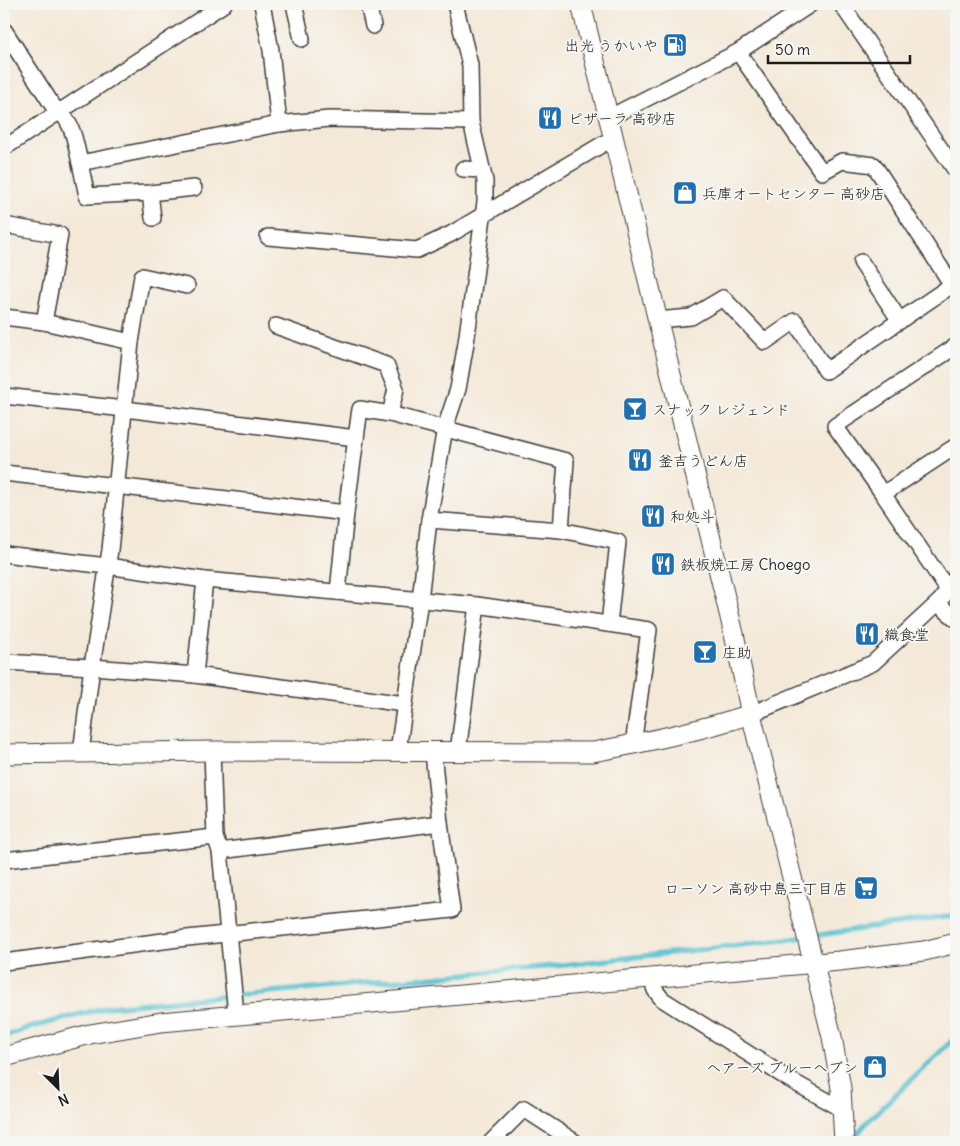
<svg xmlns="http://www.w3.org/2000/svg" width="960" height="1146" font-family="Delius,'Klee One',sans-serif">
<style>
.lines{fill:none;stroke-linecap:round;stroke-linejoin:round}
.stream{stroke:#55c0d0;stroke-width:5.5}
.minor-casing{stroke:#3c3b38;stroke-width:18}
.tertiary-casing{stroke:#3c3b38;stroke-width:21}
.minor{stroke:#fff;stroke-width:15}
.tertiary{stroke:#fff;stroke-width:19}
.labels{text-anchor:middle;dominant-baseline:central;stroke-width:4;stroke-linejoin:round;paint-order:stroke}
.poi-label{font-size:15px;fill:#1c1c1c;stroke:#f6f6f2;text-anchor:start}
</style>
<rect width="100%" height="100%" fill="#f6f6f2"/>
<filter id="ink" filterUnits="userSpaceOnUse"><feTurbulence type="fractalNoise" baseFrequency=".02" numOctaves="2"/><feDisplacementMap in="SourceGraphic" scale="10" xChannelSelector="R" yChannelSelector="G"/><feConvolveMatrix kernelMatrix="1 2 1 2 8 2 1 2 1" color-interpolation-filters="sRGB"/></filter>
<filter id="wash" filterUnits="userSpaceOnUse"><feTurbulence type="fractalNoise" baseFrequency=".0096" numOctaves="4" result="noise"/><feDisplacementMap in="SourceGraphic" scale="20" xChannelSelector="R" yChannelSelector="G"/><feGaussianBlur stdDeviation="1.12" result="paint"/><feColorMatrix in="noise" values="0 0 0 0 0 0 0 0 0 0 0 0 0 0 0 0 0 1.4 0 .05"/><feComposite in="paint" operator="in"/></filter>
<g filter="url(#wash)">
<rect width="100%" height="100%" fill="#f4e9d8"/>
<g class="lines">
<g class="stream">
<polyline points="4,1037 25,1029 108,1007 564,965 784,940 946,917 956,914"/>
<polyline points="850,1142 868,1121 956,1037"/>
</g>
</g>
</g>
<g filter="url(#ink)">
<g class="lines">
<defs>
<g id="minor">
<polyline points="262,4 271,50 279,124"/>
<polyline points="294,4 302,39"/>
<polyline points="368,4 373,26"/>
<polyline points="841,4 956,171"/>
<path d="M4,30L53,106C73,119 75,141 80,163L279,124L329,119L471,122"/>
<polyline points="738,52 822,172 842,161 874,165 952,285 956,283"/>
<polyline points="608,118 738,52 811,4"/>
<polyline points="4,148 224,4"/>
<polyline points="80,163 87,196 150,193 194,188"/>
<polyline points="463,169 482,170"/>
<polyline points="150,193 153,218"/>
<polyline points="4,225 60,235 44,322"/>
<polyline points="268,237 417,250 451,234 613,138"/>
<polyline points="861,262 900,321"/>
<polyline points="4,317 44,322 131,342 110,550 92,667 81,753"/>
<polyline points="657,320 691,317 723,298 765,342 795,321 826,371 952,285"/>
<polyline points="276,326 386,365 396,389 390,414"/>
<polyline points="131,342 142,276 187,286"/>
<polyline points="956,346 835,426 883,494 956,446"/>
<polyline points="4,396 125,409 356,438 360,409 390,414 566,461 561,530"/>
<polyline points="4,473 346,513 356,438"/>
<polyline points="883,494 948,590"/>
<polyline points="429,520 561,530 618,542 609,624"/>
<polyline points="4,554 107,566 205,580 477,605 649,630 633,745"/>
<polyline points="338,592 346,513"/>
<polyline points="938,604 956,619"/>
<polyline points="4,662 92,667 195,675 205,580"/>
<polyline points="195,675 404,704"/>
<polyline points="751,714 873,663 941,600 956,577"/>
<polyline points="212,751 215,837 220,851 236,1014"/>
<polyline points="398,751 420,600 429,520 445,428 458,389 466,343 485,202 485,181 471,122 470,65 455,4"/>
<polyline points="458,752 477,605"/>
<polyline points="220,851 440,823"/>
<polyline points="4,860 215,837"/>
<polyline points="4,962 178,939 452,910 440,823 433,752"/>
<polyline points="651,977 655,990 662,999 790,1080 842,1109"/>
<polyline points="491,1142 524,1109 575,1142"/>
</g>
<g id="tertiary">
<polyline points="581,4 734,634 751,714 832,1037 841,1088 844,1142"/>
<path d="M4,754L212,751L593,752C647,742 699,731 751,714"/>
<polyline points="4,1057 90,1034 161,1022 839,961 924,951 956,943"/>
</g>
</defs>
<use href="#minor" class="minor-casing"/>
<use href="#tertiary" class="tertiary-casing"/>
<use href="#minor" class="minor"/>
<use href="#tertiary" class="tertiary"/>
</g>
</g>
<defs>
<symbol id="fuel-square" viewBox="-11 -11 22 22"><rect x="-9" y="-9" width="18" height="18" rx="4" fill="#1f6fb2" stroke="#f6f6f2"/><path d="M-5.5-6h7V0h2V4h1.3V-2.5L3-4.5l.8-.8L6-3V5H2.5V1h-1V6h-7ZM-4.2-4.7v3.2H.2V-4.7Z" fill="#fff"/></symbol>
<symbol id="restaurant-square" viewBox="-11 -11 22 22"><rect x="-9" y="-9" width="18" height="18" rx="4" fill="#1f6fb2" stroke="#f6f6f2"/><path d="M-5-6h1v4h1v-4h1v4h1v-4h1v5L-1.5 .5V6h-2V.5L-5-1ZM5-6V6H3V1.5H1.5Q1.5-4 5-6Z" fill="#fff"/></symbol>
<symbol id="shop-square" viewBox="-11 -11 22 22"><rect x="-9" y="-9" width="18" height="18" rx="4" fill="#1f6fb2" stroke="#f6f6f2"/><path d="M-5-2.5h2.3a2.7 3.5 0 0 1 5.4 0H5L5.5 6h-11ZM-1.5-2.5h3a1.5 2.3 0 0 0-3 0Z" fill="#fff"/></symbol>
<symbol id="bar-square" viewBox="-11 -11 22 22"><rect x="-9" y="-9" width="18" height="18" rx="4" fill="#1f6fb2" stroke="#f6f6f2"/><path d="M-6-5H6L.8 .8V4.5H3.5V6h-7V4.5H-.8V.8Z" fill="#fff"/></symbol>
<symbol id="supermarket-square" viewBox="-11 -11 22 22"><rect x="-9" y="-9" width="18" height="18" rx="4" fill="#1f6fb2" stroke="#f6f6f2"/><path d="M-6-5.5h2.5l.6 2H6L4.5 2H-2.5L-4.4-4H-6ZM-1.5 3.2a1.3 1.3 0 1 0 .1 0ZM3 3.2a1.3 1.3 0 1 0 .1 0Z" fill="#fff"/></symbol>
</defs>
<g fill-rule="evenodd">
<use href="#fuel-square" x="661" y="31" width="28" height="28"/>
<use href="#restaurant-square" x="536" y="104" width="28" height="28"/>
<use href="#shop-square" x="671" y="179" width="28" height="28"/>
<use href="#bar-square" x="621" y="395" width="28" height="28"/>
<use href="#restaurant-square" x="626" y="446" width="28" height="28"/>
<use href="#restaurant-square" x="639" y="502" width="28" height="28"/>
<use href="#restaurant-square" x="649" y="550" width="28" height="28"/>
<use href="#restaurant-square" x="853" y="620" width="28" height="28"/>
<use href="#bar-square" x="691" y="638" width="28" height="28"/>
<use href="#supermarket-square" x="852" y="874" width="28" height="28"/>
<use href="#shop-square" x="861" y="1053" width="28" height="28"/>
</g>
<g class="labels">
<g class="poi-label">
<text x="658" y="45" text-anchor="end">出光 うかいや</text>
<text x="568" y="118">ピザーラ 高砂店</text>
<text x="702" y="193">兵庫オートセンター 高砂店</text>
<text x="652" y="409">スナック レジェンド</text>
<text x="658" y="460">釜吉うどん店</text>
<text x="670" y="516">和処斗</text>
<text x="680" y="564">鉄板焼工房 Choego</text>
<text x="884" y="634">織食堂</text>
<text x="722" y="652">庄助</text>
<text x="848" y="888" text-anchor="end">ローソン 高砂中島三丁目店</text>
<text x="858" y="1067" text-anchor="end">ヘアーズ ブルーヘブン</text>
</g>
</g>
<rect width="960" height="1146" fill="none" stroke="#f6f6f2" stroke-width="20"/>
<g transform="translate(58 1088) rotate(156)" stroke="#f6f6f2" stroke-width="4" paint-order="stroke">
<path d="M0-4L9 19L0 12L-9 19Z" fill="#1c1c1c"/>
<text y="-8" font-size="14" font-weight="bold" text-anchor="middle" fill="#1c1c1c">N</text>
</g>
<path d="M768 55v8h142v-8" fill="none" stroke="#1c1c1c" stroke-width="2.5"/>
<text x="775" y="55" font-size="15" fill="#1c1c1c" stroke="#f6f6f2" stroke-width="4" paint-order="stroke">50 m</text>
</svg>
